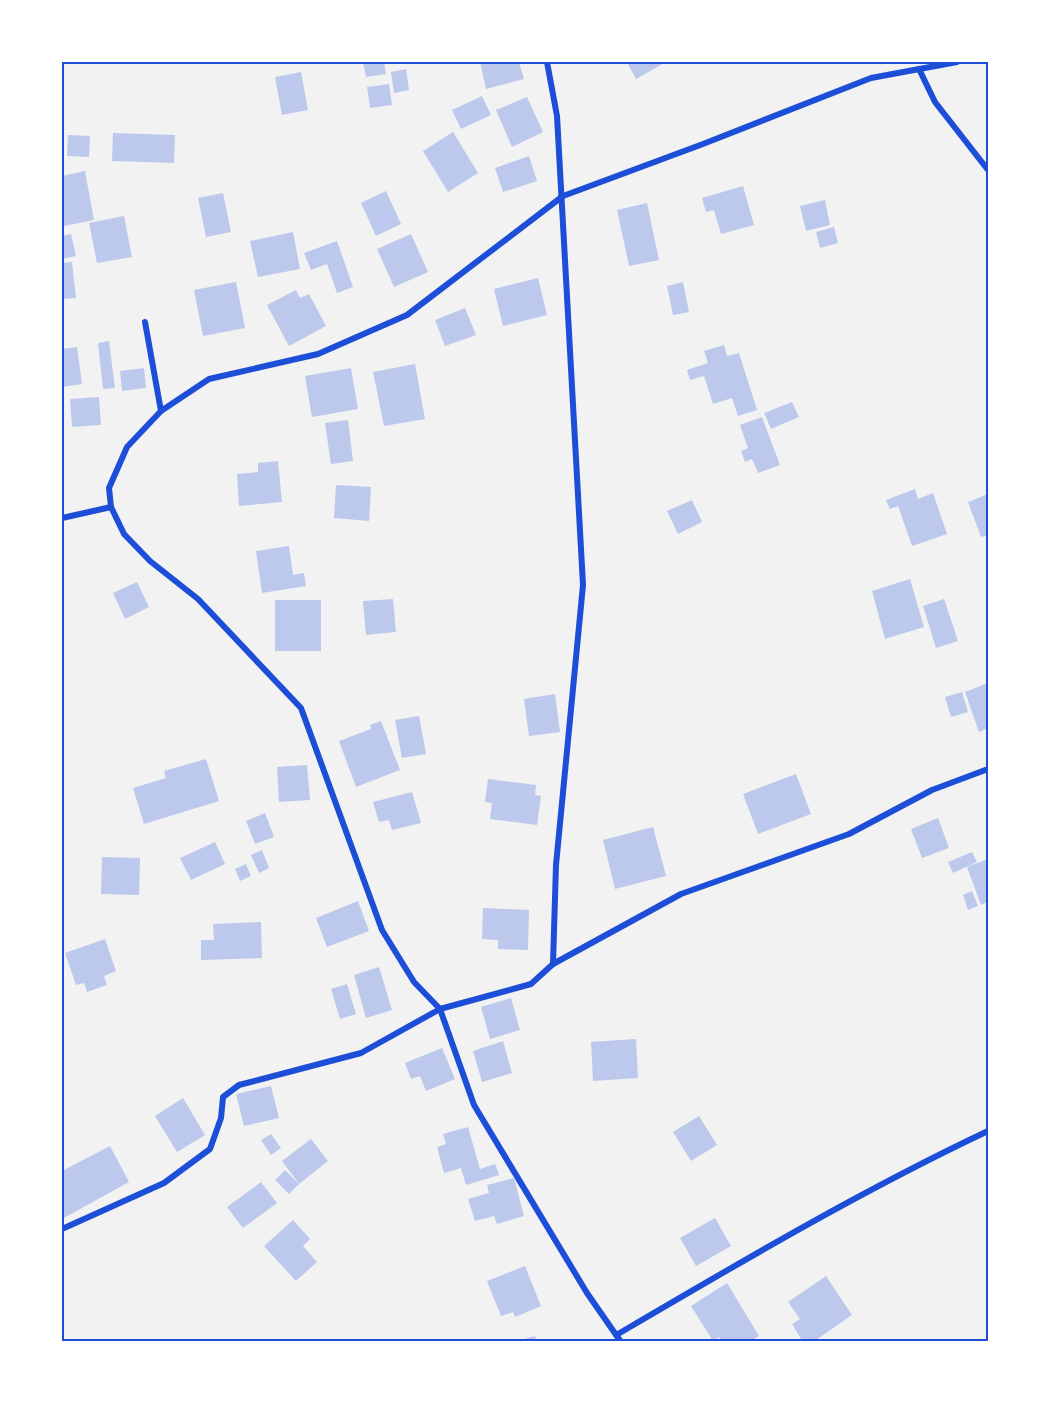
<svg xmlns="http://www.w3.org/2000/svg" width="1050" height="1403" font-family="Mulish,sans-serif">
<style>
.building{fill:#bdc9ec}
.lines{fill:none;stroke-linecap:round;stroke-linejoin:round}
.minor{stroke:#1d4ed8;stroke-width:6}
.neatline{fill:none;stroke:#1d4ed8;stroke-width:2}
</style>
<rect width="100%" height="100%" fill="#f2f2f2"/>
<g class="building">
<polygon points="363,62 384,62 386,74 366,77"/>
<polygon points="480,62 519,62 524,79 486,89"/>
<polygon points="627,62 666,62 636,79"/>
<polygon points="406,69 409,90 394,93 391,72"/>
<polygon points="301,72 308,110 282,115 275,77"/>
<polygon points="389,84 392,105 370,108 367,87"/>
<polygon points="482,96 491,115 461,129 452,110"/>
<polygon points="527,97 543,132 512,147 496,110"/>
<polygon points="453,132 478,173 448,192 423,151"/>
<polygon points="113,133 175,135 174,163 112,161"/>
<polygon points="68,135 90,136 89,157 67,156"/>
<polygon points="529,156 537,181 503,192 495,168"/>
<polygon points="85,171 94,220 64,226 62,213 62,176"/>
<polygon points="743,186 754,225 721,234 714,210 706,212 702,198"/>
<polygon points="386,191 401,224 376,236 361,203"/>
<polygon points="223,193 231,232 206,237 198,198"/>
<polygon points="825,200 830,225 806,231 800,206"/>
<polygon points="647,203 659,260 629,266 617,210"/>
<polygon points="124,216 132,257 97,263 89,223"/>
<polygon points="834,227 838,243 820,248 816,232"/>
<polygon points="293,232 300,269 258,277 250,241"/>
<polygon points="71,234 76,256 62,259 62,236"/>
<polygon points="411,234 428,272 394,287 377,249"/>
<polygon points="337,241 353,287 337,293 327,264 311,270 304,253"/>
<polygon points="72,262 76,298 62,299 62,263"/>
<polygon points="538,278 547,315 503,326 494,289"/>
<polygon points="236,282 245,328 203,336 194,290"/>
<polygon points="683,282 689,312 673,315 667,286"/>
<polygon points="296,290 300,298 309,294 326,326 289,346 267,305"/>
<polygon points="465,308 476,335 445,346 435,320"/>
<polygon points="109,341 115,388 103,389 98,343"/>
<polygon points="724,345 727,356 739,353 757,410 738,416 732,398 713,404 704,376 690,380 687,370 708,363 704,351"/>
<polygon points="77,347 82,384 62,387 62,349"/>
<polygon points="415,364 425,419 384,426 373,372"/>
<polygon points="144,368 146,388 122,391 120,371"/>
<polygon points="351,368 358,409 312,417 305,376"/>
<polygon points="99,397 101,425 72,427 70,399"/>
<polygon points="792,402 799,417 771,429 764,413"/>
<polygon points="762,417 780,465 758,473 752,459 745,462 741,451 748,448 740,425"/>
<polygon points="348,420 353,461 331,464 325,423"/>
<polygon points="278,461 282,502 239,506 237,474 258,472 258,463"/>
<polygon points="336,485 371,487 369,521 334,518"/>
<polygon points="915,489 918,499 933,493 947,534 912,546 898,506 890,509 886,500"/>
<polygon points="988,494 988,535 981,537 968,502"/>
<polygon points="692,500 702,522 678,534 667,511"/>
<polygon points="289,546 293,575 304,573 306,586 262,593 256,551"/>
<polygon points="910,579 924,627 885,639 872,591"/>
<polygon points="137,582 149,607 125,619 113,593"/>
<polygon points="393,599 396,632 366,635 363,601"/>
<polygon points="944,599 958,641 936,648 923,606"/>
<rect x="275" y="600" width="46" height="51"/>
<polygon points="988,683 988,728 979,732 965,692"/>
<polygon points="962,692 968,712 951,717 945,697"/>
<polygon points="555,694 560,732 529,736 524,699"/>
<polygon points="419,716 426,754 402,758 395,720"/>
<polygon points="381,721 400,770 356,787 339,741 371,729 370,725"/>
<polygon points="206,759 219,801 144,824 133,788 166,778 164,771"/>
<polygon points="307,765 310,800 279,802 277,767"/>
<polygon points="796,774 811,814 758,834 743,794"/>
<polygon points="488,779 536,785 535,795 541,796 537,825 490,819 492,803 485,802"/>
<polygon points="412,792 421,823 392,830 389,820 379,822 373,802"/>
<polygon points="265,813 274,837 255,844 246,821"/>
<polygon points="938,818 949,848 922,858 911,829"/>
<polygon points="653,827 666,876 615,889 603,840"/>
<polygon points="215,842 225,864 191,880 180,858"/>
<polygon points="262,850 269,868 259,873 251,855"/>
<polygon points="972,852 977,862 953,873 948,862"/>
<polygon points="102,857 140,858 139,895 101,894"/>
<polygon points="988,859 988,902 981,905 967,867"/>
<polygon points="246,864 251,876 240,881 235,869"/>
<polygon points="972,891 978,906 968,910 963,895"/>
<polygon points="358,901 369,931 327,947 316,918"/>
<polygon points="483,908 529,910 528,950 498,949 498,940 482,939"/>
<polygon points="261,922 262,958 201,960 201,940 214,940 213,924"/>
<polygon points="105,939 116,971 104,976 107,985 87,992 84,983 76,985 65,953"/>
<polygon points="379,967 392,1010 366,1018 354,975"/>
<polygon points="347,984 356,1014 340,1019 331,989"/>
<polygon points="511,998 520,1030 490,1039 481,1007"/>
<polygon points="636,1039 638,1078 593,1081 591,1042"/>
<polygon points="503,1041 512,1073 482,1082 473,1051"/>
<polygon points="442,1048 455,1079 426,1091 420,1076 411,1079 405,1063"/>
<polygon points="271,1086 279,1118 244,1126 236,1094"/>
<polygon points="183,1098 205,1135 177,1152 155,1116"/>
<polygon points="699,1116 717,1145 691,1161 673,1132"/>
<polygon points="468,1127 480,1169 495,1164 499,1175 466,1185 461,1168 444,1173 437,1147 446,1144 443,1134"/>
<polygon points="271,1134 281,1148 271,1155 261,1140"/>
<polygon points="311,1139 328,1161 299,1184 282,1161"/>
<polygon points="110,1146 129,1182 62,1219 62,1171"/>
<polygon points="285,1170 299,1184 289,1194 275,1180"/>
<polygon points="514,1178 524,1216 497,1224 494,1216 475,1221 468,1199 489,1193 487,1185"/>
<polygon points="261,1182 277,1203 243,1228 227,1207"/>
<polygon points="715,1218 731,1246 696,1266 680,1238"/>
<polygon points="293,1220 310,1239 303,1246 317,1262 296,1281 264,1246"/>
<polygon points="525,1266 541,1306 515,1317 513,1312 501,1316 487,1281"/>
<polygon points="826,1276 852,1315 813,1342 803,1342 792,1324 800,1319 788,1302"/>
<polygon points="727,1283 759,1336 749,1342 722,1342 719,1337 713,1341 691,1306"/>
<polygon points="535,1336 537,1342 518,1342 517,1341"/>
</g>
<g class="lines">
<g class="minor">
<polyline points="919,69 935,102 988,170"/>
<polyline points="145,322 161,411"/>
<polyline points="62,518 111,507"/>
<polyline points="553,964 681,894 849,834 932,790 988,769"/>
<polyline points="62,1229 164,1183 210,1149 221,1118 223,1097 239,1085 361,1053 440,1009 531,984 553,964 556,865 583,585 557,116 547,62"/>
<path d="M618,1334C739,1263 861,1191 988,1131"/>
<polyline points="621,1342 587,1293 474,1105 440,1009 414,982 382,930 301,708 198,599 150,561 124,534 111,507 109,488 127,447 161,411 209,379 318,354 407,315 563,196 703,144 871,78 957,62"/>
</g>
</g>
<rect width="1050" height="1403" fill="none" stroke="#ffffff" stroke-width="126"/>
<rect x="63" y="63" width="924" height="1277" class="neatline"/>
</svg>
